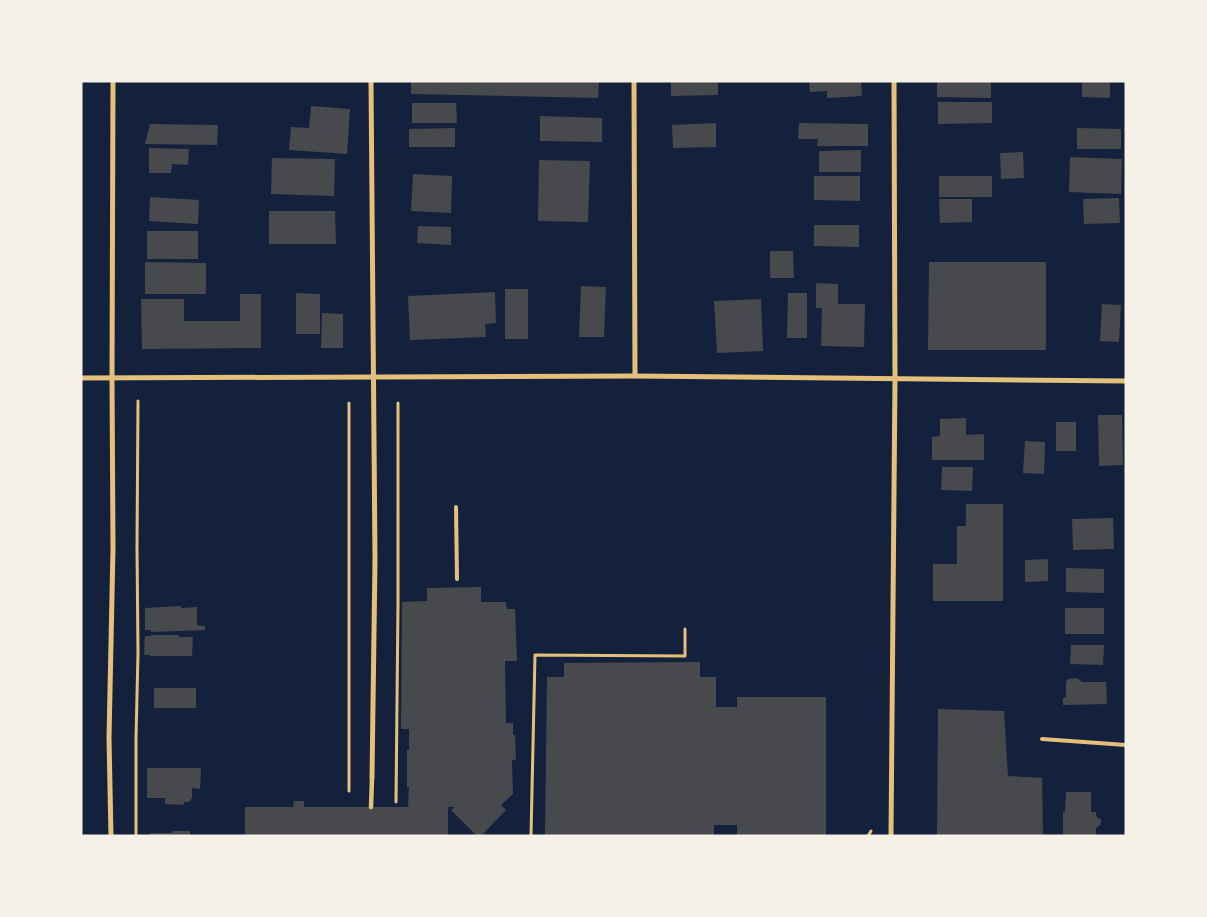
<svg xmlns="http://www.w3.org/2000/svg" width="1207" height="917" font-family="Barlow,sans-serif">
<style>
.building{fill:#48494c}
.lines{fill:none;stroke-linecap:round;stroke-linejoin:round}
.path{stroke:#e5c07b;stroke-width:3}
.service{stroke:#e5c07b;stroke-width:4}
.pedestrian{stroke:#e5c07b;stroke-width:4.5}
.minor{stroke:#e5c07b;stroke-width:5}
</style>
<rect width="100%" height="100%" fill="#14213d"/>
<g class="building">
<polygon points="411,81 599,81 598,98 411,94"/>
<polygon points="671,81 718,81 718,95 671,96"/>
<polygon points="809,81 861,81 862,96 827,98 827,91 810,92"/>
<polygon points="937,81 991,81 991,98 937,97"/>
<polygon points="1082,81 1110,81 1110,98 1082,97"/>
<polygon points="938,102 992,102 992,123 938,124"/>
<polygon points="412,103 456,103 457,123 412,123"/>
<polygon points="311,106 350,109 347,154 289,150 291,127 309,128"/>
<polygon points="540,116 602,118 602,142 540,141"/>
<polygon points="716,123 716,147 673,148 672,125"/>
<polygon points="799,123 868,124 868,146 817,146 818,139 798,139"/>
<polygon points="150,124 218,125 217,145 145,144"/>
<polygon points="455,128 455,147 409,147 409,129"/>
<polygon points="1077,128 1121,129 1121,149 1077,149"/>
<polygon points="149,148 189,149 188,165 172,164 171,173 149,173"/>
<polygon points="861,150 861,172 819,172 819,151"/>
<polygon points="1023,152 1024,178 1001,179 1000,153"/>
<polygon points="1070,157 1122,159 1121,194 1069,192"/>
<polygon points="272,158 335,159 334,196 271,194"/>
<polygon points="539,160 590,161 588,222 538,221"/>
<polygon points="413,174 452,176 451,213 411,211"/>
<polygon points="814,176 860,176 860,201 814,200"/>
<rect x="939" y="176" width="53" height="21"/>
<polygon points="150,197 199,200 198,224 149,221"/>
<polygon points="1119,198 1120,223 1084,224 1083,199"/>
<polygon points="939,199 972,199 972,222 940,223"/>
<polygon points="269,211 335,211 336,244 269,244"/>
<polygon points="814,225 859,225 859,247 814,246"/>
<polygon points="418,226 451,227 451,245 417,243"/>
<rect x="147" y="231" width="51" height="28"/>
<polygon points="770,251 793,251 794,278 770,278"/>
<polygon points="145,262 206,263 206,294 145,294"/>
<polygon points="929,262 1046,262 1046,350 928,350"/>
<polygon points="816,283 838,284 838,304 865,304 864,347 821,346 822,308 816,308"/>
<polygon points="581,286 606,287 604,337 579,337"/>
<rect x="505" y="289" width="23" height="50"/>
<polygon points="495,292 496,323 485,324 486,337 410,340 408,296"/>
<polygon points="296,293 320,294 320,334 296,334"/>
<polygon points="788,293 807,293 807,338 787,338"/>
<polygon points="240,294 261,294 261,348 142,349 141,299 184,299 184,321 240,321"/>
<polygon points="761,299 763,351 717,353 714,301"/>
<polygon points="1102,304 1121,305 1119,342 1100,341"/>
<polygon points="322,313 343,314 343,348 321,348"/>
<polygon points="1098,415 1122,415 1123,465 1099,466"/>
<polygon points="966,418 966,435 984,434 984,460 932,460 932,437 940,436 940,419"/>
<rect x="1056" y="422" width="20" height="29"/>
<polygon points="1025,441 1045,442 1044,474 1023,473"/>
<polygon points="942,467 973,467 972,491 941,490"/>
<polygon points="966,504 1003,504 1003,601 933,601 933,564 957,564 957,526 966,526"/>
<polygon points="1113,518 1114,549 1073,550 1072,519"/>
<polygon points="1048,559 1048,581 1025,582 1025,560"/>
<polygon points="1066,568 1104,569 1104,593 1066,592"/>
<polygon points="481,587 481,602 506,602 507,609 515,609 517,661 505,661 506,723 513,723 513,735 515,735 516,760 512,760 513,794 501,805 506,810 481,836 477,836 451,810 455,807 448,807 448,836 245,836 245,807 293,807 294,801 304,801 304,807 408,807 409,787 407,787 407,750 409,750 409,729 401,729 402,602 427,601 427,588"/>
<polygon points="181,606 181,608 197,607 197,625 205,626 205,630 151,632 151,630 145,630 145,608"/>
<rect x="1065" y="608" width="39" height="26"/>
<polygon points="151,635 179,635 179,637 193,637 192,656 150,656 150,655 144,655 145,636 151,636"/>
<polygon points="1071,645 1104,645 1103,665 1070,664"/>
<polygon points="700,662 700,677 716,677 716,707 737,707 737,697 826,697 826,836 737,836 737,825 714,825 714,836 545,836 547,677 564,677 564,663"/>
<polygon points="1077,678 1082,682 1106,682 1107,704 1063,705 1063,698 1066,697 1066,682 1068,679"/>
<rect x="154" y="688" width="42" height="20"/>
<polygon points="938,709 1004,711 1008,776 1042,778 1043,836 937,836"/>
<polygon points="147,768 201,768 200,789 192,788 192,798 189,802 184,802 184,805 165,804 165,798 147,798"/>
<polygon points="1066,792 1091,792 1091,812 1096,812 1096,816 1101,820 1101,824 1096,828 1096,836 1063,836 1063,812 1065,812"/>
<polygon points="173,831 190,831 190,836 150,836 150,833 172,833"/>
</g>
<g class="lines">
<g class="path">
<polyline points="349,791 349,403"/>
<polyline points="396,802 398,604 398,403"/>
<polyline points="136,836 136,738 138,653 137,548 138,401"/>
<polyline points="531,836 535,655 685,656 685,629"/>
<polyline points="868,836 871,831"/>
</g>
<g class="service">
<polyline points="456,507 457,579"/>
<polyline points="1042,739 1126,745"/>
</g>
<polyline class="pedestrian" points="371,807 372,778"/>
<g class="minor">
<polyline points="371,81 375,560 372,778"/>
<polyline points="634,81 635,376"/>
<polyline points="81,378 635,376 1126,381"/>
<polyline points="111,836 109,738 113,548 112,378 113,81"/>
<polyline points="891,836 895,378 894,81"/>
</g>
</g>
<rect width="1207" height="917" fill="none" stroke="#f6f1e7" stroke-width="165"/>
</svg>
